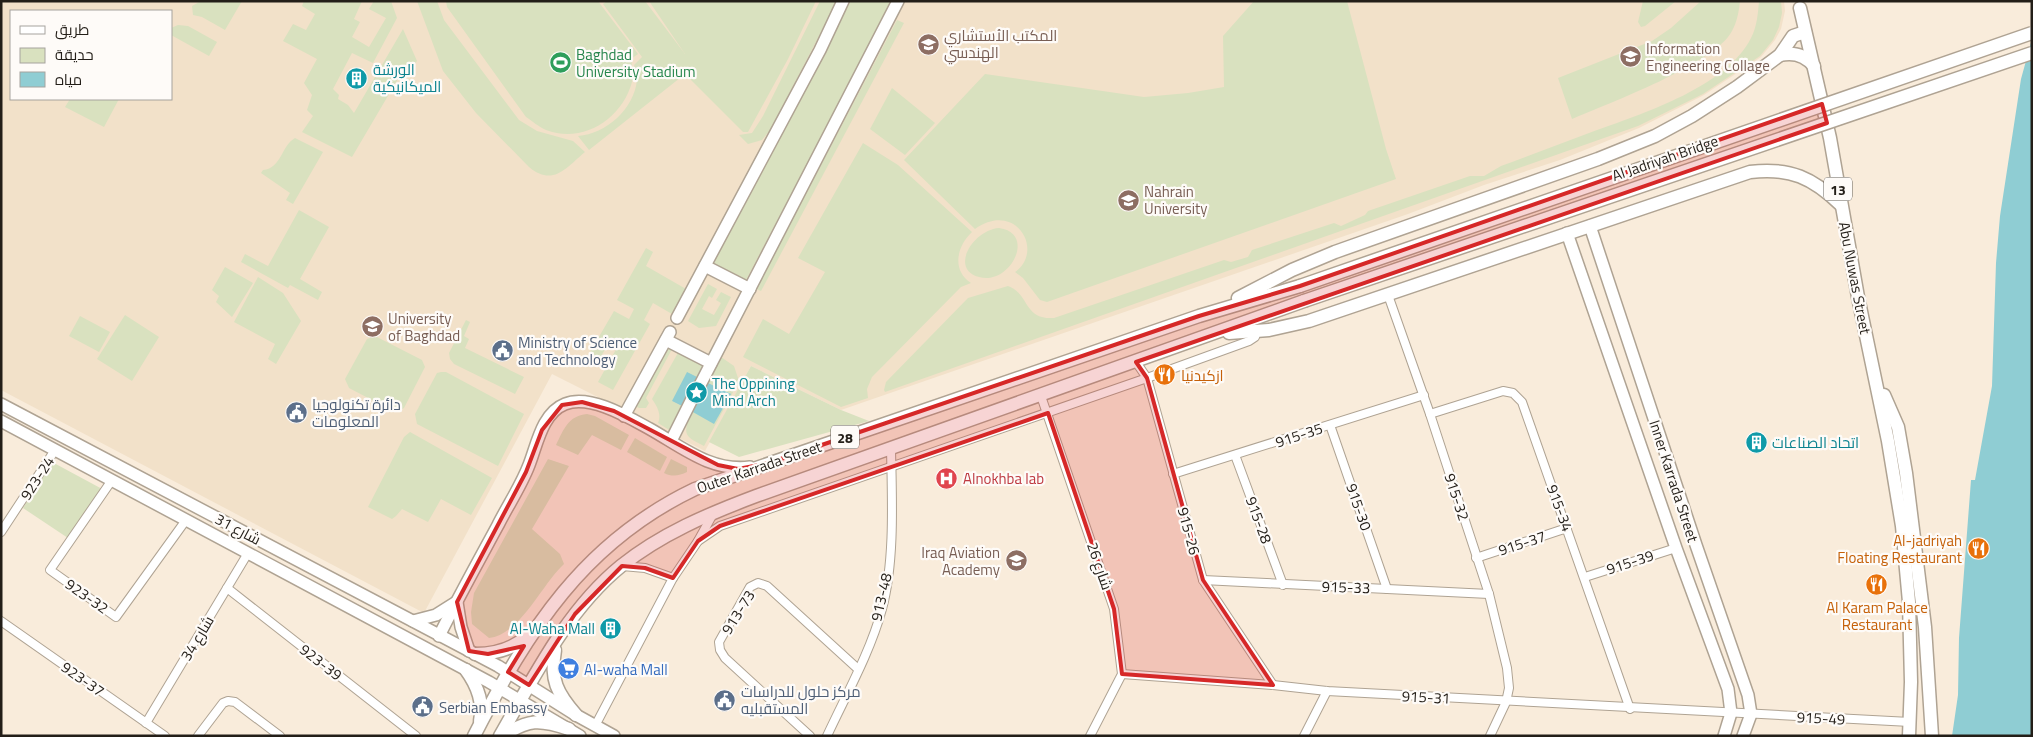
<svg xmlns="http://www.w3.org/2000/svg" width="2033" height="737" font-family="'Titillium Web',Cairo,sans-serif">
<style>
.built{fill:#f2e1c9;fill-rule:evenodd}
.green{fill:#d9e1bf}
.water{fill:#8fcdd3}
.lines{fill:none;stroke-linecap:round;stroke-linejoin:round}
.street-casing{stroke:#afa393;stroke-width:10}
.secondary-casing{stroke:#afa393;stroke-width:14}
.primary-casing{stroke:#afa393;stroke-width:15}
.street{stroke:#fff;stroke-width:8}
.secondary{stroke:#fff;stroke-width:11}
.primary{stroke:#fff;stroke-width:12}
.primary-bridge-casing{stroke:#afa393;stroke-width:15;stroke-linecap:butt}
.primary-bridge{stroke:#fff;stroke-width:12}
.marked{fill:#d62828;fill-opacity:0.2;stroke:#d62828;stroke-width:4;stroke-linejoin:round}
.labels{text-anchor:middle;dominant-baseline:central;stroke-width:4.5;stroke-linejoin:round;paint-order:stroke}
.shield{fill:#fefbf8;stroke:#65605b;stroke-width:1}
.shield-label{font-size:14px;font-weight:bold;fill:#231e18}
.education-label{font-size:15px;fill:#785e54;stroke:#fefbf8;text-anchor:start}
.leisure-label{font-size:15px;fill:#27864d;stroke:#fefbf8;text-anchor:start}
.culture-label{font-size:15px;fill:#0d838f;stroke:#fefbf8;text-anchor:start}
.street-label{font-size:15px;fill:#231e18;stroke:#fefbf8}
.service-label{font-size:15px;fill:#4e5e75;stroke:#fefbf8;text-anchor:start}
.food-label{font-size:15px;fill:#c56008;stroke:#fefbf8;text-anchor:start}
.health-label{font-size:15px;fill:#be3a42;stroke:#fefbf8;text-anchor:start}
.shop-label{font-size:15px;fill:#366cbe;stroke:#fefbf8;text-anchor:start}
</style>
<rect width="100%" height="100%" fill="#f9ecdb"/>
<path class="built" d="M1,1H1784L1785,11L1781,29L1775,40L1761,57L1704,95L1639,128L1560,160L1484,185L1408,214L841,410L751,366L705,451L552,374L424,613L1,390ZM11,11H171V99H11Z"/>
<g class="green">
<polygon points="201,1 242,1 225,30 202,17 193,15 192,6"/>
<polygon points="304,1 362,1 354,19 360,22 352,37 369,47 386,18 369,9 374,1 391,1 397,18 373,63 352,53 333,89 339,95 338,99 348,105 354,113 403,29 417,61 406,74 402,72 352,157 302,132 313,116 307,110 312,95 304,83 317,59 283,41 293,24 306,30 315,14 302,6"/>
<path d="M417,1H437L444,20L519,120L537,131L573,141L585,152C566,168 553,187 529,167L476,113L443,71Z"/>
<path d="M446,1H598L638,54L631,59C632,66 634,75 632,82C622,119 583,144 546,130C539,127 532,121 526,117L447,7Z"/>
<path d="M607,1H645L685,54L649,1H816L788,59L748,132H743L685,74L589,150L578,136C606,134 634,109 637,80C638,76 635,69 634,65L642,57L603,4Z"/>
<polygon points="820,1 837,1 771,129 762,140 748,144 739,135 752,133 763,116"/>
<polygon points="851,1 893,1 745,282 711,263"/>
<path d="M1254,1H1347L1386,149L1396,179L1047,302L1040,300L1023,278L1015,272C1045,251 1016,200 975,229L904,160L985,74L1144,97L1188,93L1224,87L1223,36Z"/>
<polygon points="1643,1 1676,1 1645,26 1641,27 1638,22"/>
<path d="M1701,1H1740C1739,11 1737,22 1732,31C1715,64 1609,103 1572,119L1558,78L1652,41L1671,28Z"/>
<path d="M1759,1H1781L1782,13L1779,27L1773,40L1760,56L1703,94L1638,126L885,392L884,390L886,382L968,298L1008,286C1030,294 1023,320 1054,318L1224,260L1231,262L1248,257L1252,250L1334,223L1341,226L1365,215L1368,211L1470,176H1484L1501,166C1533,154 1565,142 1597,130C1645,113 1727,86 1751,38C1757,27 1758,13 1759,1Z"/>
<polygon points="897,20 904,23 761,291 756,289"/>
<polygon points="178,25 188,26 217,42 209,56 171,35 171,28"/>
<polygon points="892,88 935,123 905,155 870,129"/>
<polygon points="70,99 119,99 104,127 65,107"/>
<path d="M295,138L323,152L293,204L286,200L290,193L261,173L263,170C282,168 281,146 295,138Z"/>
<path d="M863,143L898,165L972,232C956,247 952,271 971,283L961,287L872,377L867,389L868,398L841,407L743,357L763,319L789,334L825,272L798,258Z"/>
<polygon points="299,210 329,227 300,279 322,292 318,300 290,285 288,288 241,262 245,254 268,266"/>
<path d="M999,228C1037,233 1010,286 979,277C949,269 973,230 999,228Z"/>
<polygon points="646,248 653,252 646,266 686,289 672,314 653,303 644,320 650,324 613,390 598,382 619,344 611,339 596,365 586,359 614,311 629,319 634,309 617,300"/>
<polygon points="225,267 253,283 232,317 216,302 219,296 212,290"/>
<polygon points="258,277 283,293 301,321 276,364 268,359 275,344 234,322"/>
<polygon points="708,284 717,289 712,298 709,296 702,309 714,315 721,303 716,300 721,292 731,297 716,326 699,328 688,321"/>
<polygon points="125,315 159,337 132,381 97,359"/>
<polygon points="80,316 110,332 99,352 69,336"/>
<polygon points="466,320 470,322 464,336 469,339 465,348 524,377 515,394 454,364 450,359 449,353"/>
<polygon points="375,336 422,360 425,367 404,408 399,411 393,411 349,388 345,379 367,339"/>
<polygon points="667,346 672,349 646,398 649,403 646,408 639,408 634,405"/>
<path d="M679,351L705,365L699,378L672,401L684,407L671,431L658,423C662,415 657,406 652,399Z"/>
<path d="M721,357L734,366L739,381L704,446C682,435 684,434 691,411L730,394L706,382Z"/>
<polygon points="751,366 841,410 869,421 739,457 709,442"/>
<polygon points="441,372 446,372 524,414 498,466 417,424 415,414 437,373"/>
<path d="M587,414L595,416L629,435L621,450L592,435L578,455L556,445C564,429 568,416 587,414Z"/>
<polygon points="410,432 492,478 471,515 441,499 428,522 402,509 396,516 392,519 368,507 404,437"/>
<polygon points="635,438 667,457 660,471 627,452"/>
<path d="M548,459L569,466L532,529L560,554L564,564C542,584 520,635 489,638L472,624L471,612L474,593Z"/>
<path d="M671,459L687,467V472C679,476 672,477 664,473Z"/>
<polygon points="52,462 104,490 68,538 23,508"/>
</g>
<g class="water">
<polygon points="2032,39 2032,736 1952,736 1958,695 1959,638 1971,480 1975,480 1992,386 1996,263 2000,216 2021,79"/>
<polygon points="687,372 699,378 684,407 672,401"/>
<polygon points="706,382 731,394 714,424 691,411"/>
</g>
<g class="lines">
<defs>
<g id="street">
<polyline points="1388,295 1430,414 1489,594 1507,668 1509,688 1506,702 1490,736"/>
<polyline points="1136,362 1147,378 1203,580 1273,685"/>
<polyline points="1041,396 1114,609 1122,674 1090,736"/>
<polyline points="1430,414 1503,391 1513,393 1522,402 1630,709"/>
<polyline points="1330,425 1387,589"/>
<polyline points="1235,455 1283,585"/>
<polyline points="1173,474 1424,395"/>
<polyline points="112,480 50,570 116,617 186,520"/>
<polyline points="1,532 55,450"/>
<polyline points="698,541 720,526 1147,378 1249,341 1255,337 1257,331"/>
<polyline points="1476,558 1567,528"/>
<polyline points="622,566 645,568 673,578"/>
<polyline points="1585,577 1676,548"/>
<polyline points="1203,580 1489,594"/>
<polyline points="227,588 416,736"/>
<polyline points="1,621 165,736"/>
<polyline points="1122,674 1273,685 1327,691 1910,722"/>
<polyline points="146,723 248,553"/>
<polyline points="595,726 673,578 698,541 713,514"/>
<polyline points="198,736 223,703 228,701 235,702 280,736"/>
<polyline points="810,736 725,658 720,650 719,642 750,587 758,583 767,586 858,669"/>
<path d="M827,736C846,695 870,653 882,609C895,561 892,499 891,449"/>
<polyline points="1304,736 1327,691"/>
</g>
<g id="secondary">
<polyline points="1590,226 1696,545 1748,695 1751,714 1743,736"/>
<polyline points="1567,233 1676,548 1728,689 1731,713 1724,736"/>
<polyline points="705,266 750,289"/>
<polyline points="677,318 820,50 843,1"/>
<polyline points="666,340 711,363"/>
<polyline points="700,385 898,1"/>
<polyline points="1,404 498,666 576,715 614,736"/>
<polyline points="624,416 670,332"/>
<polyline points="1,421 489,682 580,736"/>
<polyline points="671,441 692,399"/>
<polyline points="457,602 461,627 469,651"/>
<polyline points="413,621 436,615 455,603"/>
<path d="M439,636C458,598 478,562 498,525C508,505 521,486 529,465C537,445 542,413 565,404C590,394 628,417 650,429C682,447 711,472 750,467"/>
</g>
<g id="primary">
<polyline points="1800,8 1830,138 1858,297 1888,441 1902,526 1909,602 1911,682 1909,736"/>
<path d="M1780,55C1793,52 1805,55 1814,66"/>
<polyline points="1238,298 1292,270 1335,252 1598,159 1655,136 1692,116 1737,87 1780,55 1793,36 1805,32"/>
<path d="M1229,333L1269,330L1309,321L1750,172C1790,167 1813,178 1841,205"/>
<polyline points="1884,395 1898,427 1906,473 1925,627 1932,736"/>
<path d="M555,650C550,680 557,693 576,715"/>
<path d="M475,654C494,654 513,649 527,636"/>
<path d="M466,670C477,685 484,702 480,721"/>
<path d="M474,736C528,630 584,542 695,489L1199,316L1300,286"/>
<path d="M500,736C534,677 567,610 621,566C661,534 708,514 756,496L1304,301"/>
<path d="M502,736C529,719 539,719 569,729"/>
</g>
</defs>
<use href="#street" class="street-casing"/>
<use href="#secondary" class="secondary-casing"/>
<use href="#primary" class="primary-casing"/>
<use href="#street" class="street"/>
<use href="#secondary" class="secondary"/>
<use href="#primary" class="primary"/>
<defs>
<g id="primary-bridge">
<polyline points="1300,286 2032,33"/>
<polyline points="1304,301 2032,53"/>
</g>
</defs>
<use href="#primary-bridge" class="primary-bridge-casing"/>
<use href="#primary-bridge" class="primary-bridge"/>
</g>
<path class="marked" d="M1822,104L1827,123L1136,362L1147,378L1203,580L1273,685L1122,674L1114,609L1048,413L720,526L698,541L673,578L645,568L622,566L575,614L529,685L508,672L524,646L488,654L469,651L457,602L526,472L542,430L562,405L582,402L614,411L718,465L738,469L769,463L1199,316L1300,286Z"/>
<defs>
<symbol id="university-disc" viewBox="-11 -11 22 22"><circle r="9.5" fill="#8d6e63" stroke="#fefbf8"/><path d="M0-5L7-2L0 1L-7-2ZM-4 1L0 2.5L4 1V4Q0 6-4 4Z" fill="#fff"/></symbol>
<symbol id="stadium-disc" viewBox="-11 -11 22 22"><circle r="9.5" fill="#2e9e5b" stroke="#fefbf8"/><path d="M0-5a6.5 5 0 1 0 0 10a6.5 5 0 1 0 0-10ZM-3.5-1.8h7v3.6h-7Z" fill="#fff"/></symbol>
<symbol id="building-disc" viewBox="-11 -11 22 22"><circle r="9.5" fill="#0f9aa8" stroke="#fefbf8"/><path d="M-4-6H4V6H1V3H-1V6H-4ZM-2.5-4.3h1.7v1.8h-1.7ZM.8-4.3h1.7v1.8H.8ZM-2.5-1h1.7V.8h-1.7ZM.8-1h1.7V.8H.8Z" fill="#fff"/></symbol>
<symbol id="civic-disc" viewBox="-11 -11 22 22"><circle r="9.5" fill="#5c6f8a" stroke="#fefbf8"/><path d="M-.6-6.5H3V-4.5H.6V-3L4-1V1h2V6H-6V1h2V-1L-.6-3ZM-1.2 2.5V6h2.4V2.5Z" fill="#fff"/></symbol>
<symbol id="restaurant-disc" viewBox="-11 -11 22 22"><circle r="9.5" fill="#e8710a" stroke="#fefbf8"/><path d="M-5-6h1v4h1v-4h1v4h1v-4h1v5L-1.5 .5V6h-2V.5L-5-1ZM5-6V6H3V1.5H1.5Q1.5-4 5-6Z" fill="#fff"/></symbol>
<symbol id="sight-disc" viewBox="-11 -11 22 22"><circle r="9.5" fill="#0f9aa8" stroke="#fefbf8"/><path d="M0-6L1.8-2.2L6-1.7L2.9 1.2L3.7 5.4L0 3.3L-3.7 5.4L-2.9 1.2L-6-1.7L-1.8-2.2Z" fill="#fff"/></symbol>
<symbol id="hospital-disc" viewBox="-11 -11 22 22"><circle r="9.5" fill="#e0444e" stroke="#fefbf8"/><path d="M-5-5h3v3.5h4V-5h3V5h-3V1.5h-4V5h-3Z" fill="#fff"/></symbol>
<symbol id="school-disc" viewBox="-11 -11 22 22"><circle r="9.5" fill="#8d6e63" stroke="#fefbf8"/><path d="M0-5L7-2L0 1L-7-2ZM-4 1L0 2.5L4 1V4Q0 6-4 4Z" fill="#fff"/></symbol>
<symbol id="supermarket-disc" viewBox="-11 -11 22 22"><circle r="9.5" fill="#3f7fe0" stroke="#fefbf8"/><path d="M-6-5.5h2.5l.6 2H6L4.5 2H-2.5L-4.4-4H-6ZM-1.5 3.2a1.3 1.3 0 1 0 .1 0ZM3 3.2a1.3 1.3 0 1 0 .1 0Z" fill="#fff"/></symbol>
</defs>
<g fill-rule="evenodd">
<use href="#university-disc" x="916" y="32" width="25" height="25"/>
<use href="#university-disc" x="1618" y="44" width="25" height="25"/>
<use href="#stadium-disc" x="548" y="50" width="25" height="25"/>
<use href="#building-disc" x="344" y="66" width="25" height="25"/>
<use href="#university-disc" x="1116" y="188" width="25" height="25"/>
<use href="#university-disc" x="360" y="314" width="25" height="25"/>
<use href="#civic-disc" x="490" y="338" width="25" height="25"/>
<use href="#restaurant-disc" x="1152" y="362" width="25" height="25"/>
<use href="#sight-disc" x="684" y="380" width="25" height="25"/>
<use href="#civic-disc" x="284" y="400" width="25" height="25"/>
<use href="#building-disc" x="1744" y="430" width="25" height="25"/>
<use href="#hospital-disc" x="934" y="466" width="25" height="25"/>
<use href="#restaurant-disc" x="1966" y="536" width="25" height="25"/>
<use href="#school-disc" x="1004" y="548" width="25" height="25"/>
<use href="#restaurant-disc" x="1864" y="572" width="25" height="25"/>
<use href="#building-disc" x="598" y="616" width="25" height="25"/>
<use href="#supermarket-disc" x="556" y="656" width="25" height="25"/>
<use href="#civic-disc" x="712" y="688" width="25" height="25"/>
<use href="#civic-disc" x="410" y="694" width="25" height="25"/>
</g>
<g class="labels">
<g class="shield">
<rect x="1824" y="177.5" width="28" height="23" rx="4"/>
<rect x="831" y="425.5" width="28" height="23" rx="4"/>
</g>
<g class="shield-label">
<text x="1838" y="189">13</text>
<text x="845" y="437">28</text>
</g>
<g class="education-label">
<text x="944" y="35">المكتب الأستشاري<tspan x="944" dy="17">الهندسي</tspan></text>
<text x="1646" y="48">Information<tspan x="1646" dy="17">Engineering Collage</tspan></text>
<text x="1144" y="191">Nahrain<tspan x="1144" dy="17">University</tspan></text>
<text x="388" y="318">University<tspan x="388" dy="17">of Baghdad</tspan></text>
<text x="1000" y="552" text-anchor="end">Iraq Aviation<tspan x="1000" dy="17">Academy</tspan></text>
</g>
<g class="leisure-label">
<text x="576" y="54">Baghdad<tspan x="576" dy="17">University Stadium</tspan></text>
</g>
<g class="culture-label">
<text x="373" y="69">الورشة<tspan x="373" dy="17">الميكانيكية</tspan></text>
<text x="712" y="383">The Oppining<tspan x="712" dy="17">Mind Arch</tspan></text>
<text x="1772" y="442">اتحاد الصناعات</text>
<text x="595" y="628" text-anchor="end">Al-Waha Mall</text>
</g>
<g class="street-label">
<text transform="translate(1665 158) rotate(-19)">Al Jadriyah Bridge</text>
<text transform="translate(1855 278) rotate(79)">Abu Nuwas Street</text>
<text transform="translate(1299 435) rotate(-18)">915-35</text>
<text transform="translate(759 467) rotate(-19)">Outer Karrada Street</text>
<text transform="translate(37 478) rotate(-57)">923-24</text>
<text transform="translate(1674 481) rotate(72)">Inner Karrada Street</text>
<text transform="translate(1457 497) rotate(72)">915-32</text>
<text transform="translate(1359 507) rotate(71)">915-30</text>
<text transform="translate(1560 508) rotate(70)">915-34</text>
<text transform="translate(1259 520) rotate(70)">915-28</text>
<text transform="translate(238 529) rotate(28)">شارع 31</text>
<text transform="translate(1189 531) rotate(75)">915-26</text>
<text transform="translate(1522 543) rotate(-18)">915-37</text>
<text transform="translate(1630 562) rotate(-18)">915-39</text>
<text transform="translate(1100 566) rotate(71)">شارع 26</text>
<text transform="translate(1346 587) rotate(2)">915-33</text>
<text transform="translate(87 596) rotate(35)">923-32</text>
<text transform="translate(881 597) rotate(-77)">913-48</text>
<text transform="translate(738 612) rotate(-58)">913-73</text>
<text transform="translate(197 638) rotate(-59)">شارع 34</text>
<text transform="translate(321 662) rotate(38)">923-39</text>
<text transform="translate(83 679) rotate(35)">923-37</text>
<text transform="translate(1426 697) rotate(3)">915-31</text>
<text transform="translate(1821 718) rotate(3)">915-49</text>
</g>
<g class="service-label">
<text x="518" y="342">Ministry of Science<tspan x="518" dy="17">and Technology</tspan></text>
<text x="312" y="404">دائرة تكنولوجيا<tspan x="312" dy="17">المعلومات</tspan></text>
<text x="741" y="691">مركز حلول للدراسات<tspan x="741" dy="17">المستقبليه</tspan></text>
<text x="439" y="707">Serbian Embassy</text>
</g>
<g class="food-label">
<text x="1181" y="375">ازكيدنيا</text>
<text x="1962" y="540" text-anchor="end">Al-jadriyah<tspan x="1962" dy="17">Floating Restaurant</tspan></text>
<text x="1877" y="607" text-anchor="middle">Al Karam Palace<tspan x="1877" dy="17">Restaurant</tspan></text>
</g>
<g class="health-label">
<text x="963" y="478">Alnokhba lab</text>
</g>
<g class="shop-label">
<text x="584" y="669">Al-waha Mall</text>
</g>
</g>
<rect width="2033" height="737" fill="none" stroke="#231e18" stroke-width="5"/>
<rect x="10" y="10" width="162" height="90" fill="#fefbf8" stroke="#a6a39e"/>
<rect x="20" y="26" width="25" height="8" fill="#ffffff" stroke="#a6a39e"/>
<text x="55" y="35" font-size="15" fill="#231e18">طريق</text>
<rect x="20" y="48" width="25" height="15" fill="#d9e1bf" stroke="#a6a39e"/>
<text x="55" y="60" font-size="15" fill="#231e18">حديقة</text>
<rect x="20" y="72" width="25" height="15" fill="#8fcdd3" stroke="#a6a39e"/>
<text x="55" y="85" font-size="15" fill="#231e18">مياه</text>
</svg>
